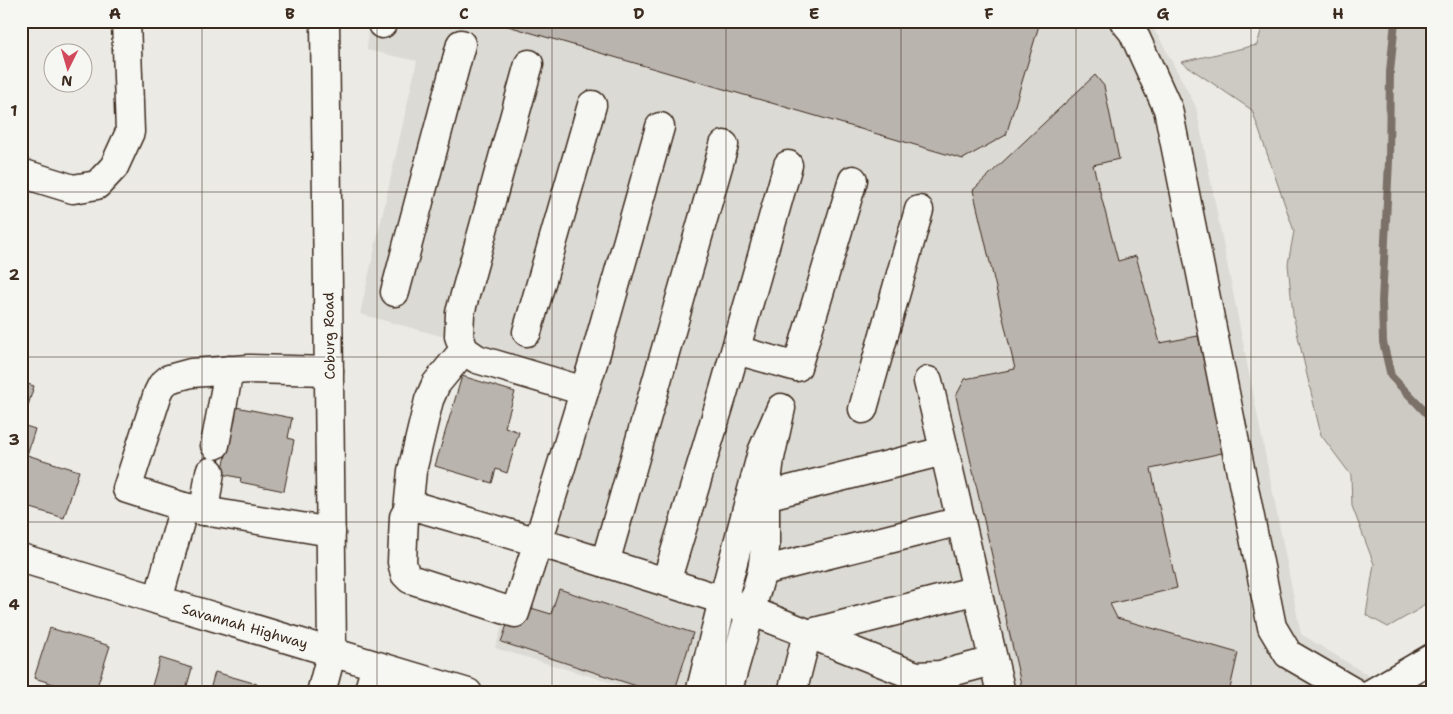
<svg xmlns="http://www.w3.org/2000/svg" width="1453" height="714" font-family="'Shantell Sans',sans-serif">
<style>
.built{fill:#dcdad4}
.green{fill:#cdcac4;stroke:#847a71}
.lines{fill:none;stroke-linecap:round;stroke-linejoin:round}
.stream{stroke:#7c7167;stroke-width:8}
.building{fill:#bab4ae;stroke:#3b2a1e}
.minor-casing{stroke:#3b2a1e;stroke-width:31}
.highway-casing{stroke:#3b2a1e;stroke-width:31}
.minor{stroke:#f6f6f2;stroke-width:28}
.highway{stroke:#f6f6f2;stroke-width:28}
.grid{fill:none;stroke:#3b2a1e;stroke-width:1;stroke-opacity:0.55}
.labels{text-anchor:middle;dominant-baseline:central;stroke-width:4.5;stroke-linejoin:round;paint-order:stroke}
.street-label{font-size:14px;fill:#3b2a1e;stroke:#f6f6f2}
.neatline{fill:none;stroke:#3b2a1e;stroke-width:2}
.grid-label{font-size:16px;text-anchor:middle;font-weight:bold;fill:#3b2a1e}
</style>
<rect width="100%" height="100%" fill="#ebeae5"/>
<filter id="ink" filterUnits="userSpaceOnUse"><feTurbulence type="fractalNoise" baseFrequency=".02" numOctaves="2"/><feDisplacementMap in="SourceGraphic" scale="10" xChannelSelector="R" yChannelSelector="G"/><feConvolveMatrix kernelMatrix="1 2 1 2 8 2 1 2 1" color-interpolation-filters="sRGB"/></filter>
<g filter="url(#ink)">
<polygon class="built" points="369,21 1148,21 1160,39 1196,107 1301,634 1366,674 1382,693 646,693 495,648 506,614 600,379 360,314 417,61 367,50"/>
<polygon class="green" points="1264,21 1432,21 1432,595 1421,608 1388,627 1366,615 1374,564 1352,506 1351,475 1321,435 1293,315 1288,264 1294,231 1252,110 1181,62 1257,45"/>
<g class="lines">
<polyline class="stream" points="1395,21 1390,72 1389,161 1382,301 1383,342 1391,376 1432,419"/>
</g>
<g class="building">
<polygon points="491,21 1037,21 1040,22 1006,135 963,159"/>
<polygon points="1095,75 1104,86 1119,159 1093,165 1118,261 1136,256 1160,343 1198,336 1226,452 1151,469 1177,588 1110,604 1117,618 1238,653 1229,693 1023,693 956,396 965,379 1015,369 973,190"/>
<polygon points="462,376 515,392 505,427 519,432 507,473 496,469 492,483 435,466"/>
<polygon points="21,382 34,386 22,425 35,429 27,455 79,471 64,518 21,505"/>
<polygon points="236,407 292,418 288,438 294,440 284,491 240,482 241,478 222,474"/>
<polygon points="559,589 693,633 674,693 658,693 501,642 509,619 528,607 551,614"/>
<polygon points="50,628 110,646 95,693 83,693 34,678"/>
<polygon points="160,658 192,668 185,693 150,693"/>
<polygon points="215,672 257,684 254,693 209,693"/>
<polygon points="46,684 73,693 43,693"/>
</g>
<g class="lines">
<defs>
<g id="minor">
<polyline points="1124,21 1133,32 1168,109 1272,627 1288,654 1355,693"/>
<polyline points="382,24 383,21"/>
<polyline points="529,64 460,313 459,336 464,350 477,359 584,391"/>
<polyline points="660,127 596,353 538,542 723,600 916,676 940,675 993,661"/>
<polyline points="21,173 73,189 97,185 114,167 130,132 126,21"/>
<polyline points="395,292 461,44"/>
<polyline points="527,332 592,105"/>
<polyline points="736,350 797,367 853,180"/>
<polyline points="928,381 1001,693"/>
<polyline points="863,409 919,210"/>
<polyline points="215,445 229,370"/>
<polyline points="765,496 944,451"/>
<polygon points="414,506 538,542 515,613 410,579 405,574 402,562 404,517 408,510"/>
<polyline points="184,507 127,489 158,393 162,385 169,379 191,373 249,369 329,371"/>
<polyline points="408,510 412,471 429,400 436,384 464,350"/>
<polyline points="204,511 210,472"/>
<polyline points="605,563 724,145"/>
<polyline points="762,571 961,521"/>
<polyline points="666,582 724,390 788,165"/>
<polyline points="158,600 184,507 204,511 331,532"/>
<polyline points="321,693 332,651 325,21"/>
<polyline points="368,693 376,666"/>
<polyline points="700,693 723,600 762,452 781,408 770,458 765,496 765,548 762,571 727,693"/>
<polyline points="792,693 807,634 977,590"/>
<polyline points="1372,693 1432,658"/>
</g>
<polyline id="highway" points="21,558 158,600 468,693"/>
</defs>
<use href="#minor" class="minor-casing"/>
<use href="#highway" class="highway-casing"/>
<use href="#minor" class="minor"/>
<use href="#highway" class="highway"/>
</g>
</g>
<path class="grid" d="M202,21V693M377,21V693M552,21V693M726,21V693M901,21V693M1076,21V693M1251,21V693M21,192H1432M21,357H1432M21,522H1432"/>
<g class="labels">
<g class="street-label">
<text transform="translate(329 336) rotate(-91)">Coburg Road</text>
<text transform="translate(245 626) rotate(16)">Savannah Highway</text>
</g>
</g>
<rect width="1453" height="714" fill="none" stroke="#f6f6f2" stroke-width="55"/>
<g transform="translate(68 68) rotate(185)"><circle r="24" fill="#f6f6f2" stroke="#aba49d"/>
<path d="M0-4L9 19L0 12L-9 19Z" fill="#d1495b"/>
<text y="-8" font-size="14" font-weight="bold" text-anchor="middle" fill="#3b2a1e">N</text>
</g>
<rect x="28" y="28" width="1398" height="658" class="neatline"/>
<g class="grid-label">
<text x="115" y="19">A</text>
<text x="290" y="19">B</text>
<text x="464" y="19">C</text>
<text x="639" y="19">D</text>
<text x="814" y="19">E</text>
<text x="989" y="19">F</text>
<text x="1163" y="19">G</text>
<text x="1338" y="19">H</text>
<text x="14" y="116">1</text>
<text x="14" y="280">2</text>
<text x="14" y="445">3</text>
<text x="14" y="610">4</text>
</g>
</svg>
